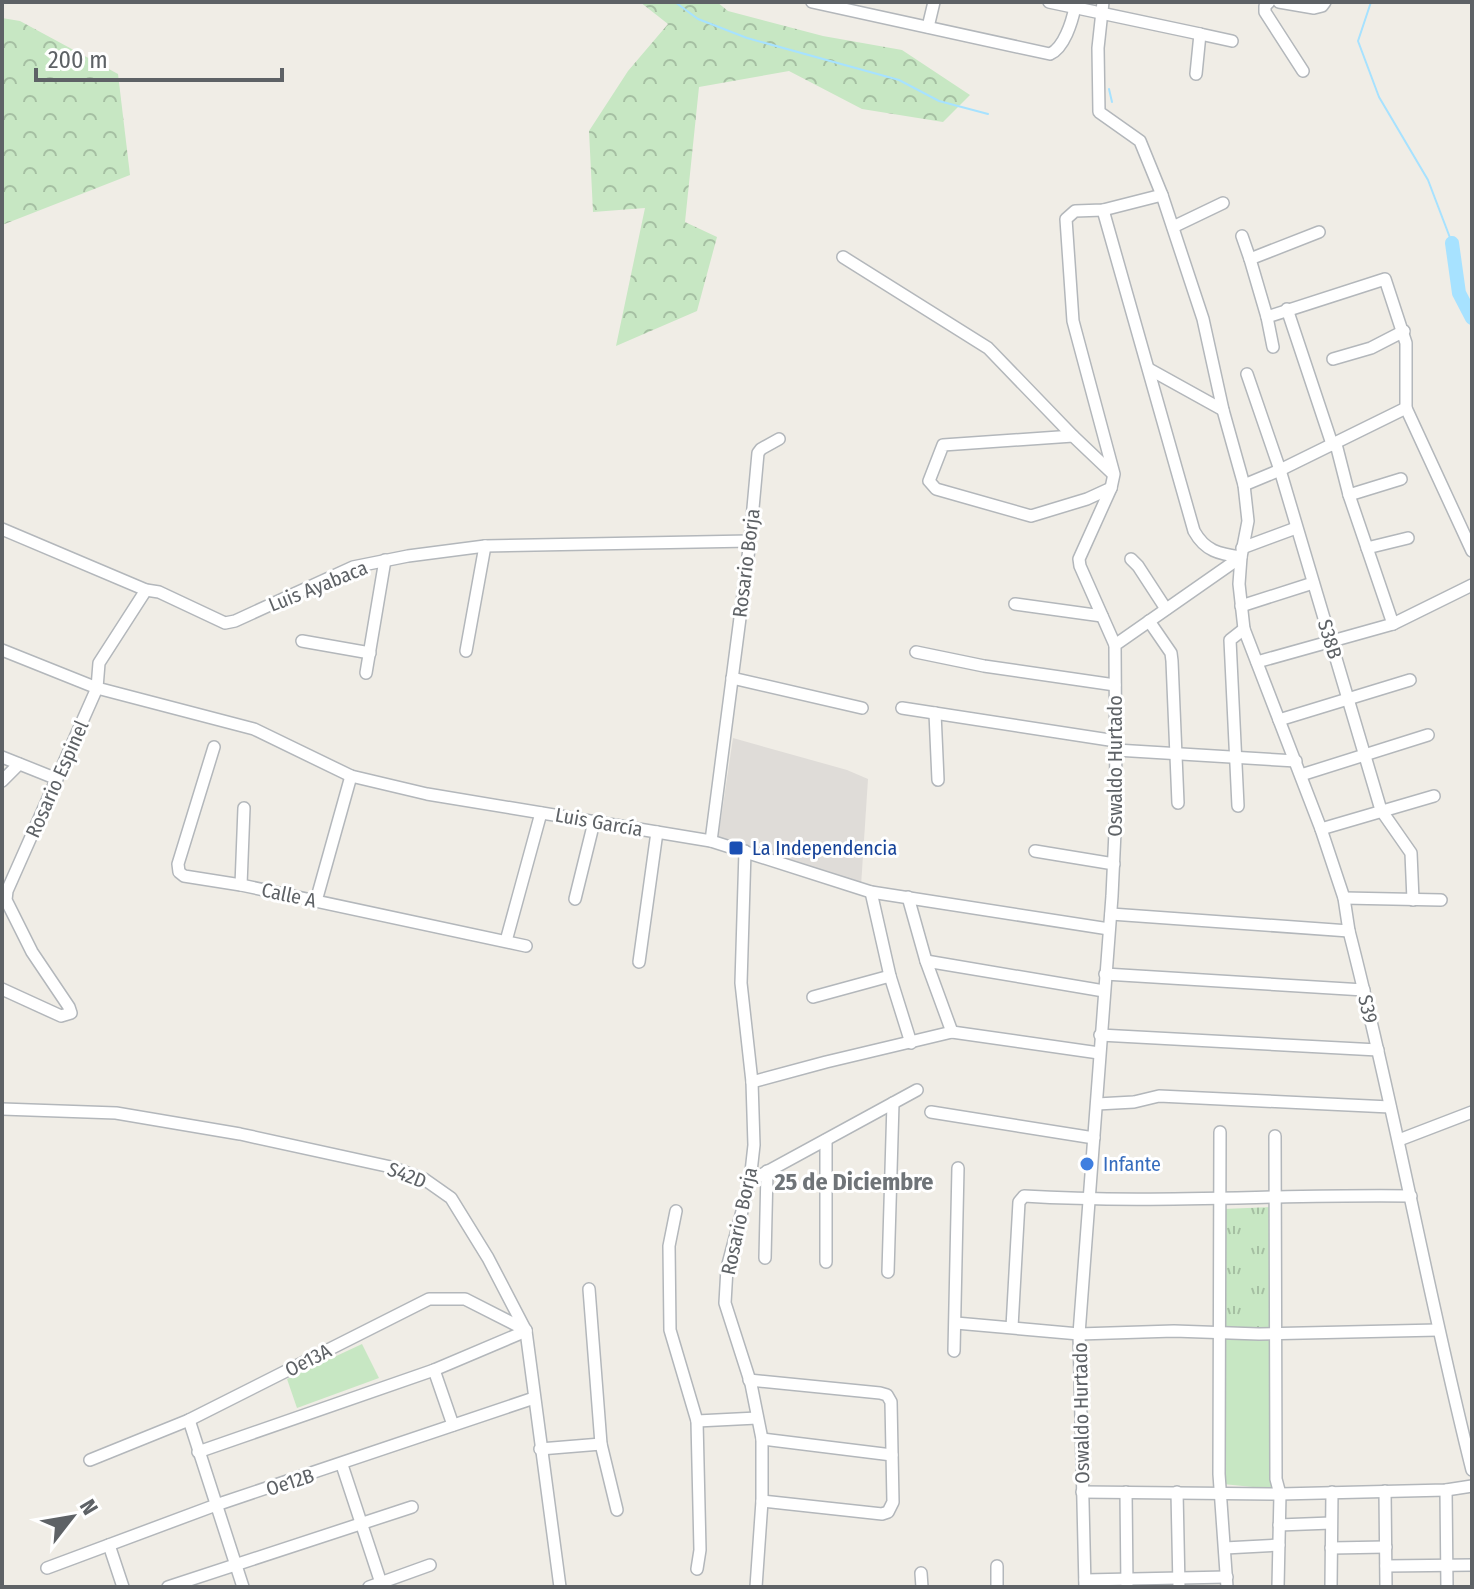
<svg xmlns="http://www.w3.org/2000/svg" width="1474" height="1589" font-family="'Fira Sans Condensed',sans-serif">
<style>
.industrial{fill:#dfdcd8}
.grass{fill:url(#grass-tufts)}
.forest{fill:url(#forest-crowns)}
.pitch{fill:#c7e7c3}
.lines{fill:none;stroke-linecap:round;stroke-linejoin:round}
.stream{stroke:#a7e2ff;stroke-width:2}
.river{stroke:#a7e2ff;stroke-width:14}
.minor-casing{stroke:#b3b7bb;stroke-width:14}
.minor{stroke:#fff;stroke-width:11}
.transit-dot{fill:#1a4fb4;stroke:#fff;stroke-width:3}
.shop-dot{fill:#3f7fe0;stroke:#fff;stroke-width:3}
.labels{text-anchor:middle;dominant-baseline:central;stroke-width:6;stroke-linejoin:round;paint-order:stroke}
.street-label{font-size:20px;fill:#5e6266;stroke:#fff}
.transit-label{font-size:20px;fill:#164399;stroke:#fff;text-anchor:start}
.shop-label{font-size:20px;fill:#366cbe;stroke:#fff;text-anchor:start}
.quarter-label{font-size:24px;font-weight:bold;fill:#6f7478;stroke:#fff}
</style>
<defs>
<pattern id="grass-tufts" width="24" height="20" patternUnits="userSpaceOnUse" patternTransform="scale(2)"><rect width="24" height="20" fill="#c7e7c3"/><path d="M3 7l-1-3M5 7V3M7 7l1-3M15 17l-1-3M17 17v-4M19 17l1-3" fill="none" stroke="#a5bfa2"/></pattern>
<pattern id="forest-crowns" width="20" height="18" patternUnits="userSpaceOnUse" patternTransform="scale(2)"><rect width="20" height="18" fill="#c7e7c3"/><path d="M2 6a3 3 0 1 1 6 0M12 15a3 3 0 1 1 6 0" fill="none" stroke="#a5bfa2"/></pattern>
</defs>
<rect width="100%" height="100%" fill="#f0ede6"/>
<polygon class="industrial" points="733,738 847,770 868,779 861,886 718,839"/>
<polygon class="grass" points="1272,1207 1270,1331 1222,1328 1223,1209"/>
<g class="forest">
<polygon points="640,2 717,2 728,11 823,36 902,50 970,95 943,122 862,109 789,71 699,87 685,222 717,237 697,311 616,346 645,208 593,212 589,131 628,71 668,24"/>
<polygon points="2,18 20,21 118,74 130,175 2,225"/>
</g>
<g class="pitch">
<polygon points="1223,1337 1270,1338 1273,1489 1223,1484"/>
<polygon points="362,1344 379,1378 297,1408 287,1379"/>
</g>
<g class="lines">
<g class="stream">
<polyline points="675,2 698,19 747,38 899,80 939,101 988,114"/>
<polyline points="1371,2 1358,41 1379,97 1428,180 1452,243"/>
<polyline points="1109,89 1112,102"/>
</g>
<polyline class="river" points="1452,243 1459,293 1472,318"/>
<defs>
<g id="minor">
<path d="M812,2L1050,54C1064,48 1072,22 1075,7"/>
<polyline points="1049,2 1200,34 1196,74"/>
<polyline points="1269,2 1265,6 1265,12 1303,71"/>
<polyline points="1279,2 1314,8 1322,6 1325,2"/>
<polyline points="928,27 934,2"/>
<polyline points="1200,34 1232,41"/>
<path d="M1103,210L1194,531C1205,551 1219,554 1241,557L1239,584L1244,629L1321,829L1344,898L1349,931C1395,1109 1427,1291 1472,1470"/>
<polyline points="1173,227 1223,203"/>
<polyline points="1319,232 1250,259 1267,317 1385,279 1406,343 1406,408 1472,551"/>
<polyline points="1242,236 1250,259"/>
<polyline points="843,257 988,348 1073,436"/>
<polyline points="1287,309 1332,444 1337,448 1349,495 1393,624"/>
<polyline points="1267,317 1273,347"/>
<polyline points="1333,359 1371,348 1404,331"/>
<polyline points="1149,369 1223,410"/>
<polyline points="1247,374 1280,470 1381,810 1411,853 1413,900"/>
<polyline points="1244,485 1280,470 1406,408"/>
<polyline points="1111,488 1087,499 1031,516 936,489 929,481 943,445 1073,436 1113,474"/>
<polyline points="1349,495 1401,479"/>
<polyline points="2,529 146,590 159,592 225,623 235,621 353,567 408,556 485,546 750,541"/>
<polyline points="1242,548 1296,528"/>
<polyline points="1367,548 1408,538"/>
<polyline points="1131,559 1138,566 1166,609"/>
<polyline points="146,590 99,663 97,688 254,729 351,776 427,794 711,841 871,892 1109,929"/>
<polyline points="1015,604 1102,616"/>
<polyline points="1241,606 1313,583"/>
<polyline points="1149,621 1171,653 1172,661 1178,803"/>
<polyline points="302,641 370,653"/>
<polyline points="1115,645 1080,566 1079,559 1111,488 1114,474 1073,321 1066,219 1075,211 1103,210 1162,195"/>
<polyline points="2,650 97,688 7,891 6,900 32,952 69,1007 71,1013 61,1016 2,989"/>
<polyline points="466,651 485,546"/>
<polyline points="916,652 984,666 1115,685"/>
<polyline points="1257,662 1393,624 1472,585"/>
<polyline points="366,673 385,560"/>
<polyline points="732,678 862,708"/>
<polyline points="902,708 1116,741"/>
<polyline points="935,713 938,780"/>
<polyline points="1279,720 1410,680"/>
<polyline points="214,747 178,864 179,872 184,876 241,885 526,946"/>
<polyline points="1116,750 1296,761"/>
<polyline points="2,757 57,779"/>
<polyline points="1301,775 1428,735"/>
<polyline points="2,781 19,764"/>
<polyline points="1238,806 1230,640 1244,629"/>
<polyline points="1321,829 1434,796"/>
<polyline points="711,841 750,541 758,453 761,449 779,439"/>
<polyline points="745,851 741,983 752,1082 754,1145 750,1181 727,1268 725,1303 751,1384 762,1439 762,1501 756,1587"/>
<polyline points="1035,851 1114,864"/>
<polyline points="241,885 244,808"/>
<polyline points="871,892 890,976 911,1043"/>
<polyline points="908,897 926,961 952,1032"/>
<polyline points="1344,898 1441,900"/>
<polyline points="575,899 594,822"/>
<polyline points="316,901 351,776"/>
<polyline points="1111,914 1349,931"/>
<polyline points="506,941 541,813"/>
<polyline points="926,961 1104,991"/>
<polyline points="639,962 657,832"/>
<polyline points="1105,974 1364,990"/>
<polyline points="813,997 890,976"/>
<polyline points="1100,1035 1378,1050"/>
<polyline points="752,1082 826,1062 952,1032 1099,1053"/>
<polyline points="1097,1104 1134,1102 1159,1096 1390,1107"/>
<polyline points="2,1109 116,1113 240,1134 391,1167 424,1179 451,1198 488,1258 526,1331 560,1587"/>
<polyline points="931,1112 1094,1138"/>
<polyline points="1220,1132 1219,1474 1227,1587"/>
<polyline points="1275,1136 1276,1479 1280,1494 1278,1587"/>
<polyline points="826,1140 826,1262"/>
<polyline points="1399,1140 1472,1112"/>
<polyline points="750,1181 917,1090"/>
<polyline points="676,1211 669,1246 670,1330 697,1421 700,1550 697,1569"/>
<polyline points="765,1258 767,1171"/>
<polyline points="888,1272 893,1103"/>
<polyline points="589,1289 601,1444 617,1510"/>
<polyline points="956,1323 1079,1334 1174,1331 1259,1334 1438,1330"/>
<path d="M1012,1327L1019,1202L1024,1196C1152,1204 1282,1194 1411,1196"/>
<polyline points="954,1351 958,1168"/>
<polyline points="434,1370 453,1425"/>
<polyline points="749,1380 880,1393 887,1395 891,1402 893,1502 888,1512 882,1514 762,1501"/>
<polyline points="189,1420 243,1587"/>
<polyline points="697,1421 757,1418"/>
<polyline points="762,1439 892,1455"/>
<polyline points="540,1449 601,1444"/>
<polyline points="198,1452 434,1370 526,1331"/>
<polyline points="90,1460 189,1420 429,1299 465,1299 526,1330"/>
<polyline points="342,1465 381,1583"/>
<polyline points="1446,1490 1447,1587"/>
<polyline points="1385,1491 1386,1587"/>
<polyline points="1082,1492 1280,1494 1446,1490 1472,1486"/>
<polyline points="1126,1492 1127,1587"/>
<polyline points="1177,1492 1179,1587"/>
<polyline points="1279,1525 1331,1523"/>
<polyline points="109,1545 123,1587"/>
<polyline points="1225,1548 1279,1545"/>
<polyline points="1331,1548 1386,1547"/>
<polyline points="997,1566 997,1587"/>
<polyline points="1386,1566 1472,1565"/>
<polyline points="47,1568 216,1505 534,1398"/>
<polyline points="921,1573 922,1587"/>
<polyline points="1085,1580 1227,1577"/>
<polyline points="168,1587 412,1507"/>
<polyline points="369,1587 430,1565"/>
<polyline points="1085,1587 1079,1334 1112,896 1116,810 1115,645 1241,557 1248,521 1244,485 1223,410 1203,319 1162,195 1140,141 1099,112 1098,48 1103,2"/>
<polyline points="1331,1587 1332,1492"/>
</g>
</defs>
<use href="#minor" class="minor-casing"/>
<use href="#minor" class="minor"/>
</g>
<rect class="transit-dot" x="728" y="840" width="16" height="16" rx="4"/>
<circle class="shop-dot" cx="1087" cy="1164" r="8"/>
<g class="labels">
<g class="street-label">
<text transform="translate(746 563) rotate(-83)">Rosario Borja</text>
<text transform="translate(318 586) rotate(-22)">Luis Ayabaca</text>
<text transform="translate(1330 639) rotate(73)">S38B</text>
<text transform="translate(1115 766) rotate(-90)">Oswaldo Hurtado</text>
<text transform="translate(57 779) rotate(-66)">Rosario Espinel</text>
<text transform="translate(599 822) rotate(10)">Luis García</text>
<text transform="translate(289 895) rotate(12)">Calle A</text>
<text transform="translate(1368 1009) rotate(77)">S39</text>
<text transform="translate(407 1175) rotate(21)">S42D</text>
<text transform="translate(739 1221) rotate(-78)">Rosario Borja</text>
<text transform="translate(308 1360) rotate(-27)">Oe13A</text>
<text transform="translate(1081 1413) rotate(-91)">Oswaldo Hurtado</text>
<text transform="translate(290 1482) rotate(-18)">Oe12B</text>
</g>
<g class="transit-label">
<text x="752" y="848">La Independencia</text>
</g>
<g class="shop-label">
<text x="1103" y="1164">Infante</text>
</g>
<g class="quarter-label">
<text x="854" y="1182">25 de Diciembre</text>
</g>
</g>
<rect width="1474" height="1589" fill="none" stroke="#5e6266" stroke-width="8"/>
<g transform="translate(72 1517) rotate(59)" stroke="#ffffff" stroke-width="6" paint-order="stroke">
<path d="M0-6L14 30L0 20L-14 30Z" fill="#5e6266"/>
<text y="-12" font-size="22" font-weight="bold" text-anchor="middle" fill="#5e6266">N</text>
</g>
<path d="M36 68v12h246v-12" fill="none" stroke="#5e6266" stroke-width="4"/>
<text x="48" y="68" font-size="24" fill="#5e6266" stroke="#ffffff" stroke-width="6" paint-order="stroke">200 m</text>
</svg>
